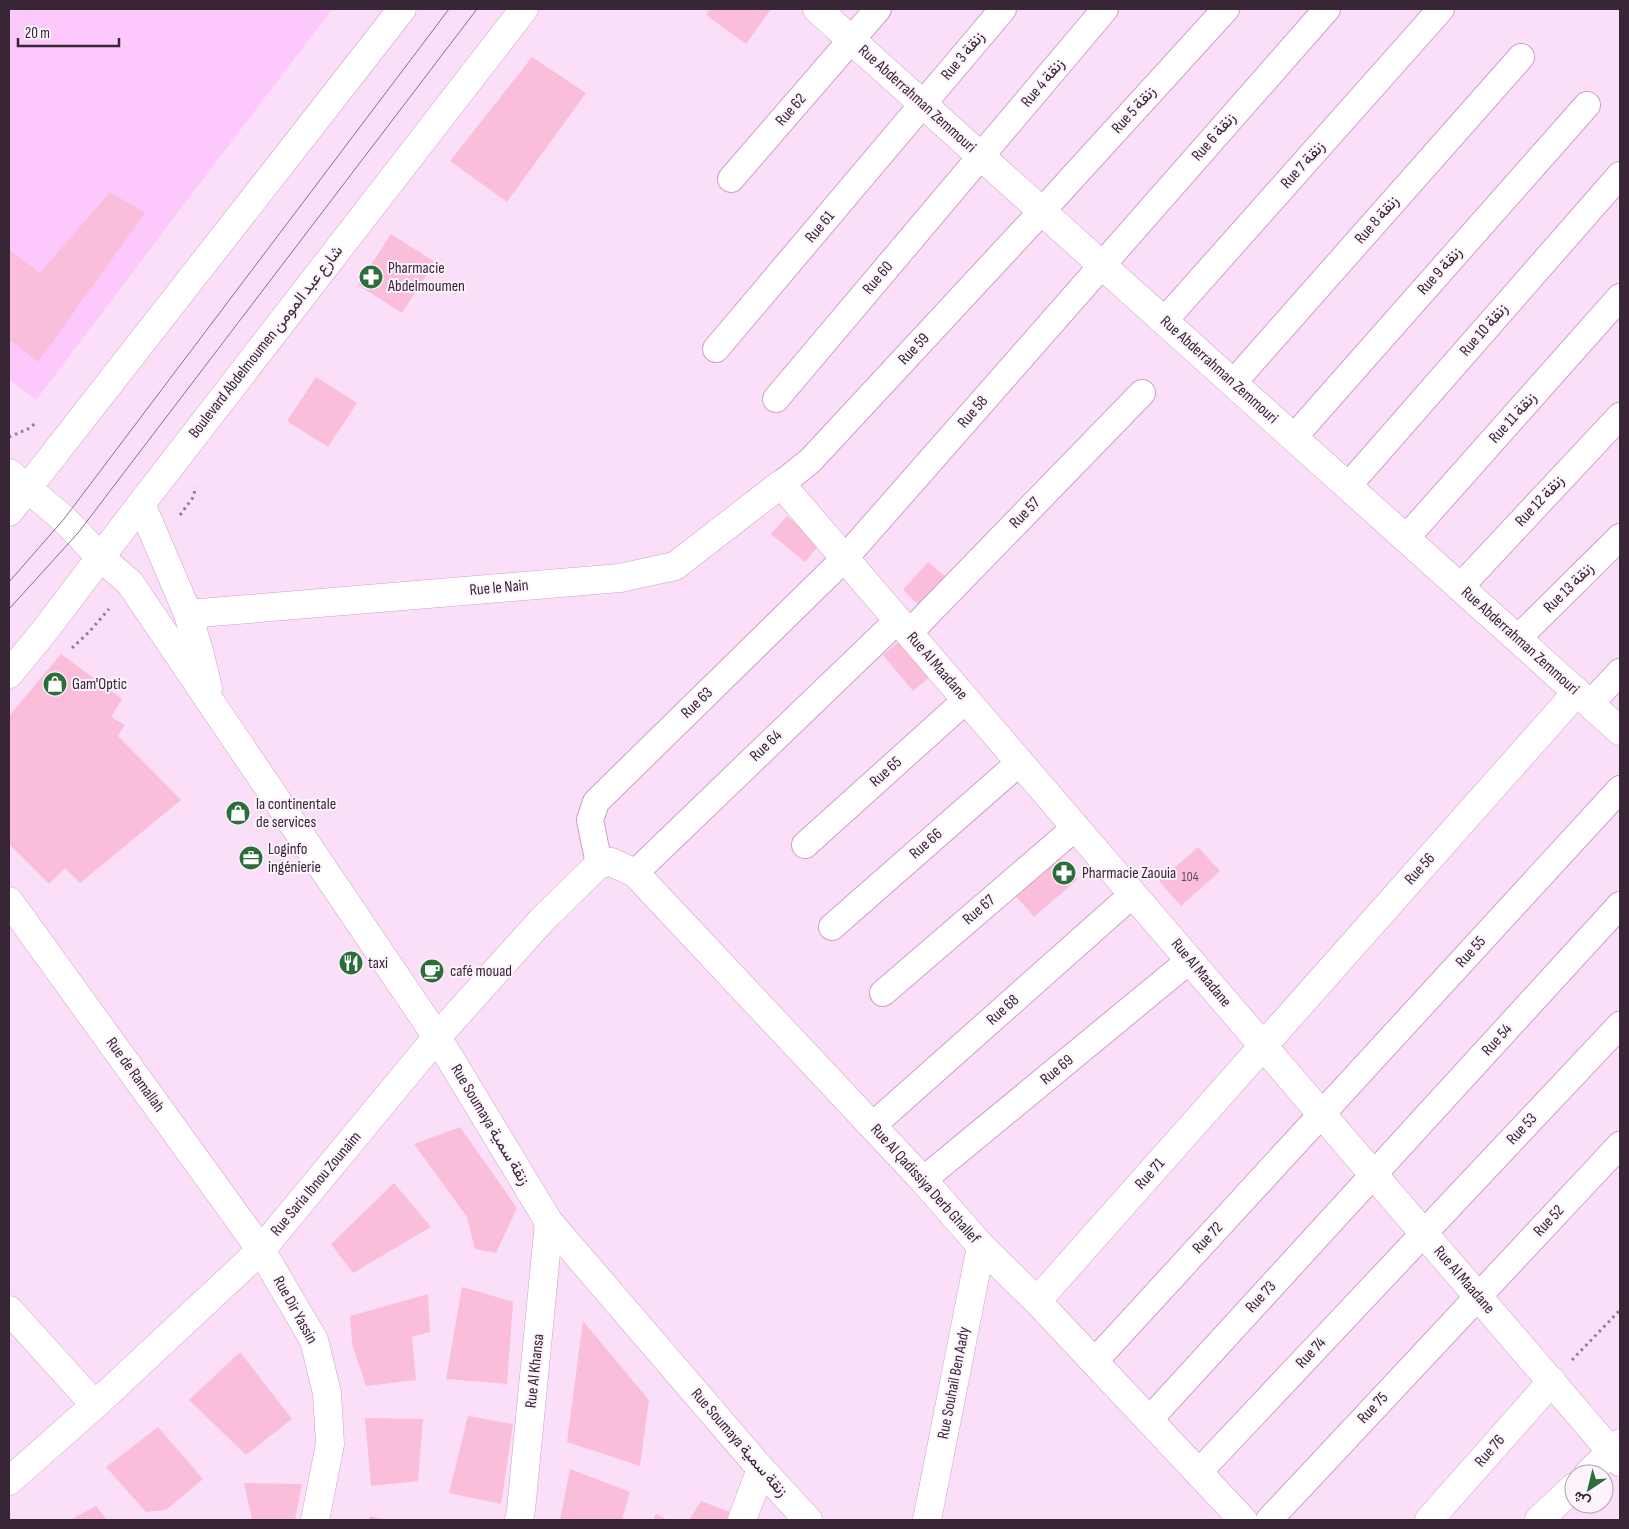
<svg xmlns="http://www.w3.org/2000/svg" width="1629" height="1529" font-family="'Sofia Sans Condensed',Vazirmatn,sans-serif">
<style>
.built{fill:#fdc8fb}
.building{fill:#fabedb}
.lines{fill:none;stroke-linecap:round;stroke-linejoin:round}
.pedestrian-casing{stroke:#cda0cb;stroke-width:28}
.minor-casing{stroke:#cda0cb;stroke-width:29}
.secondary-casing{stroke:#cda0cb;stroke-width:29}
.path{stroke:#927c91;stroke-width:3;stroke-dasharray:2.5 4;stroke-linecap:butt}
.pedestrian{stroke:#fff;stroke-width:26}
.minor{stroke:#fff;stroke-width:28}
.secondary{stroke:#fff;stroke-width:28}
.tram{stroke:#887287;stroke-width:1}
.labels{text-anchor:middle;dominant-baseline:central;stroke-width:4;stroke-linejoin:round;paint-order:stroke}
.number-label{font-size:14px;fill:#684c60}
.street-label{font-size:16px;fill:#382637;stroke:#fcf3fc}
.poi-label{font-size:16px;fill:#382637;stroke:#fcf3fc;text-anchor:start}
</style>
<rect width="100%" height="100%" fill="#fbdff9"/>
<polygon class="built" points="9,9 332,9 36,400 9,379"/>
<g class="building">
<polygon points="710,9 771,9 746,44 706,15"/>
<polygon points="532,57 586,93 507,202 450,161"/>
<polygon points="110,192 145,213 38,362 9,339 9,250 40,273"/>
<polygon points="391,234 435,262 402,313 358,285"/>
<polygon points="316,377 357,403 328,447 287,421"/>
<polygon points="787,516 820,544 805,562 771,534"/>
<polygon points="928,562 947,578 921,607 903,590"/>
<polygon points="905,636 936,672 913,691 883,655"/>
<polygon points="61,654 122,699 111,717 125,725 118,736 181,800 80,883 65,868 49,884 9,844 9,716"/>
<polygon points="1198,847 1220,871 1181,906 1159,881"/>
<polygon points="1059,857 1078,879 1034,917 1015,895"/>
<polygon points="460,1127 517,1208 496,1253 475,1249 467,1217 414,1144"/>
<polygon points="394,1183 431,1227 353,1273 331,1244"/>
<polygon points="462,1287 513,1302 507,1384 446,1379"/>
<polygon points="428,1294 430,1332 412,1337 416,1380 366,1386 352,1344 350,1316"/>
<polygon points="583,1321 649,1400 640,1466 567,1442"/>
<polygon points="240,1352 292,1419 246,1455 189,1400"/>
<polygon points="468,1416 513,1424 501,1504 449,1493"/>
<polygon points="365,1418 423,1419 418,1481 371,1486"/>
<polygon points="158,1427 203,1479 166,1510 146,1512 106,1467"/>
<polygon points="570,1469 630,1492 622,1520 560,1520"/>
<polygon points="244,1483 302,1484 295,1520 252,1520"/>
<polygon points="701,1501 733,1513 730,1520 689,1520"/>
<polygon points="96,1506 107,1520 70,1520"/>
<polygon points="656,1514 668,1520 653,1520"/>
<polygon points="370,1516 385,1520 369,1520"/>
</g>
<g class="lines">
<defs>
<g id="pedestrian">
<polyline points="731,179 878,9"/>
<polyline points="1164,321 1441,9"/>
<polyline points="716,349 1003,9"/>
<polyline points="1233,383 1521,57"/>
<polyline points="776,399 1105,9"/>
<polyline points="1294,437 1587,105"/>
<polyline points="781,484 810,461 1042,211 1226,9"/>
<polyline points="1348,486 1620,175"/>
<polyline points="1406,538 1620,297"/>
<polyline points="1460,587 1620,416"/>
<polyline points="909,633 1142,393"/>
<polyline points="1517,639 1620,537"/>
<polyline points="1590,704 1620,672"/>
<polyline points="805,845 966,700"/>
<polyline points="599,864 590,820 596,802 845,558 1327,9"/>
<polyline points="635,873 898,620"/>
<polyline points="832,927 1020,762"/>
<polyline points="883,993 1076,827"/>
<polyline points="872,1126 1133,894"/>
<polyline points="923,1180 1190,960"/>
<polyline points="1094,1362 1620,789"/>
<polyline points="1149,1420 1620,905"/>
<polyline points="1198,1473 1620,1025"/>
<polyline points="1269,1520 1620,1145"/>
</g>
<g id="minor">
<polyline points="817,9 1620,731"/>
<polyline points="9,473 64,519 100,557 130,583 437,1037 549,1222 761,1469 808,1520"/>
<polyline points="141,504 188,614 199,651 208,688"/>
<polyline points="188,614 620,578 675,566 781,484 1620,1462"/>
<polyline points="9,901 261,1250 314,1340 327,1393 330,1444 315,1520"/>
<polyline points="1037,1301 1577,692"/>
<polyline points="9,1310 95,1405"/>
<polyline points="1588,1474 1620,1443"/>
<polyline points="9,1481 95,1405 261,1250 437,1037 541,921 599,864 611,862 635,873 923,1180 981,1246 1037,1301 1243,1520"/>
<polyline points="519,1520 521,1510 549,1222"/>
<polyline points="742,1520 761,1469"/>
<polyline points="927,1520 981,1246"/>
<polyline points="1429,1520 1552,1381"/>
<polyline points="1539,1520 1574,1487"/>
</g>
<g id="secondary">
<polyline points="9,512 402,9"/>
<polyline points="9,674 42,634 141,504 524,9"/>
</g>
</defs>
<use href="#pedestrian" class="pedestrian-casing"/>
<use href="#minor" class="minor-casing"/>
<use href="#secondary" class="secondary-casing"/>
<g class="path">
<polyline points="9,437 28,429 37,422"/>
<polyline points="180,515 194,496 195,487"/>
<polyline points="72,648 89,632 109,609"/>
<polyline points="1572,1360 1620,1310"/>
</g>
<use href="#pedestrian" class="pedestrian"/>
<use href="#minor" class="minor"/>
<use href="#secondary" class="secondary"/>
<g class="tram">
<polyline points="9,582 64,519 449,9"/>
<polyline points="9,609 78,533 477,9"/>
</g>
</g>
<defs>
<symbol id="pharmacy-disc" viewBox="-11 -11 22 22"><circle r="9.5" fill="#2b6e39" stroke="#fcf3fc"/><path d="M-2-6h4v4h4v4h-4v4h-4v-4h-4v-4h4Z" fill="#fff"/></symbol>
<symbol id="shop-disc" viewBox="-11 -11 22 22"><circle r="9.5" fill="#2b6e39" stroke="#fcf3fc"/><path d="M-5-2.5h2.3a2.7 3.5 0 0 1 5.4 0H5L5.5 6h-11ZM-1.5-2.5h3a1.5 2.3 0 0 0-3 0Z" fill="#fff"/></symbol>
<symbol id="office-disc" viewBox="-11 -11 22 22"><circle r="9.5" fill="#2b6e39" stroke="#fcf3fc"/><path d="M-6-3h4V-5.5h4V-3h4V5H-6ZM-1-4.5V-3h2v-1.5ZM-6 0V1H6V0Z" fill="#fff"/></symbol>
<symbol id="restaurant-disc" viewBox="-11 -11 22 22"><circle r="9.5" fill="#2b6e39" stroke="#fcf3fc"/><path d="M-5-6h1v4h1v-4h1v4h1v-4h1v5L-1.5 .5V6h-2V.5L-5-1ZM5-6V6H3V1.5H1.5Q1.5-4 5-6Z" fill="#fff"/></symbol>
<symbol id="cafe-disc" viewBox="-11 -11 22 22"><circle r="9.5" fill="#2b6e39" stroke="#fcf3fc"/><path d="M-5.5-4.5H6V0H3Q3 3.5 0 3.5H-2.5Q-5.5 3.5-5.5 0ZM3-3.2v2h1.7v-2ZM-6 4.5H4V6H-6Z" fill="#fff"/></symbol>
</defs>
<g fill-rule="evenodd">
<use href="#pharmacy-disc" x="357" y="263" width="28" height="28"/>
<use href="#shop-disc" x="41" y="670" width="28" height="28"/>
<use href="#shop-disc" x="224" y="799" width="28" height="28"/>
<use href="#office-disc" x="237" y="844" width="28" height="28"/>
<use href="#pharmacy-disc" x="1050" y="859" width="28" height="28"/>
<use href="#restaurant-disc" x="337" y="949" width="28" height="28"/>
<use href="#cafe-disc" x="418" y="957" width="28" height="28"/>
</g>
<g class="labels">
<g class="number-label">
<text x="1190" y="876">104</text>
</g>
<g class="street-label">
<text transform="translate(963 56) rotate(-50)">Rue 3 زنقة</text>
<text transform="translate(1043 83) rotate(-50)">Rue 4 زنقة</text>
<text transform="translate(917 99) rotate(42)">Rue Abderrahman Zemmouri</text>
<text transform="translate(791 110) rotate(-49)">Rue 62</text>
<text transform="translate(1134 110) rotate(-48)">Rue 5 زنقة</text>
<text transform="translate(1214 137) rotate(-49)">Rue 6 زنقة</text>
<text transform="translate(1303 165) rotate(-48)">Rue 7 زنقة</text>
<text transform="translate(1377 220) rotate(-49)">Rue 8 زنقة</text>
<text transform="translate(820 227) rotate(-50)">Rue 61</text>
<text transform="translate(1440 271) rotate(-48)">Rue 9 زنقة</text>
<text transform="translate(878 278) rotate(-50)">Rue 60</text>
<text transform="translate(1484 330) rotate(-49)">Rue 10 زنقة</text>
<text transform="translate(266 342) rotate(-52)">Boulevard Abdelmoumen شارع عبد المومن</text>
<text transform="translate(914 349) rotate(-47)">Rue 59</text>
<text transform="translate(1219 370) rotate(42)">Rue Abderrahman Zemmouri</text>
<text transform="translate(973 412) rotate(-49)">Rue 58</text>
<text transform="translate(1513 418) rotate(-48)">Rue 11 زنقة</text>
<text transform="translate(1540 501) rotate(-47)">Rue 12 زنقة</text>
<text transform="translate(1025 513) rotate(-46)">Rue 57</text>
<text transform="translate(499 588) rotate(-5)">Rue le Nain</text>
<text transform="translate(1569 588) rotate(-45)">Rue 13 زنقة</text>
<text transform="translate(1520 641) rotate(42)">Rue Abderrahman Zemmouri</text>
<text transform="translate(937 666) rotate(49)">Rue Al Maadane</text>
<text transform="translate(697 703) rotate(-44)">Rue 63</text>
<text transform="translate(766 746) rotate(-44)">Rue 64</text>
<text transform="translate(886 772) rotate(-42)">Rue 65</text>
<text transform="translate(926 844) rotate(-41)">Rue 66</text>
<text transform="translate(1420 869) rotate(-48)">Rue 56</text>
<text transform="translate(979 910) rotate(-41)">Rue 67</text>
<text transform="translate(1471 952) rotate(-48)">Rue 55</text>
<text transform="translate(1201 973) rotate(50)">Rue Al Maadane</text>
<text transform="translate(1003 1010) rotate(-42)">Rue 68</text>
<text transform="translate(1497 1040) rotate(-48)">Rue 54</text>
<text transform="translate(1057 1070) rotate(-40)">Rue 69</text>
<text transform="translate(135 1075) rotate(54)">Rue de Ramallah</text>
<text transform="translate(490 1125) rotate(59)">Rue Soumaya زنقة سمية</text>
<text transform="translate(1522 1129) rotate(-47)">Rue 53</text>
<text transform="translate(1150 1174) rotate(-48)">Rue 71</text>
<text transform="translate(316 1184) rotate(-50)">Rue Saria Ibnou Zounaim</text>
<text transform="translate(925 1184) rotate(48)">Rue Al Qadissiya Derb Ghallef</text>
<text transform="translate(1549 1221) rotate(-47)">Rue 52</text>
<text transform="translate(1208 1238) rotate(-47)">Rue 72</text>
<text transform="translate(1464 1280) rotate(49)">Rue Al Maadane</text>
<text transform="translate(1261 1297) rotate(-47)">Rue 73</text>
<text transform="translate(295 1310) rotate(61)">Rue Dir Yassin</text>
<text transform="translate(1311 1353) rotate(-47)">Rue 74</text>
<text transform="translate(535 1371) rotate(-84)">Rue Al Khansa</text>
<text transform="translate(954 1383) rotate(-79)">Rue Souhail Ben Aady</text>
<text transform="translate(1373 1408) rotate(-47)">Rue 75</text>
<text transform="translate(739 1443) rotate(49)">Rue Soumaya زنقة سمية</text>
<text transform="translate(1490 1451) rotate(-49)">Rue 76</text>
</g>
<g class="poi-label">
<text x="388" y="268">Pharmacie<tspan x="388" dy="18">Abdelmoumen</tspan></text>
<text x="72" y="684">Gam'Optic</text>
<text x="256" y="804">la continentale<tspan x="256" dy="18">de services</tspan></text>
<text x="268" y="849">Loginfo<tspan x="268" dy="18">ingénierie</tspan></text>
<text x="1082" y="873">Pharmacie Zaouia</text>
<text x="368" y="963">taxi</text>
<text x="450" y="971">café mouad</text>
</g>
</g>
<rect width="1629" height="1529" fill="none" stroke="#382637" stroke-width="20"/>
<g transform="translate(1589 1489) rotate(215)"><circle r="24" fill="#fcf3fc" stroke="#aea1ad"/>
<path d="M0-4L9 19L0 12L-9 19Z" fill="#2b6e39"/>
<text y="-8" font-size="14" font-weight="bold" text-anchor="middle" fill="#382637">ش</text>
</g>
<path d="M18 38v8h101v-8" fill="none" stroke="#382637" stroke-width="2.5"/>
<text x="25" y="38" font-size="15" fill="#382637" stroke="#fcf3fc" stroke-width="4" paint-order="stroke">20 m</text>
</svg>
